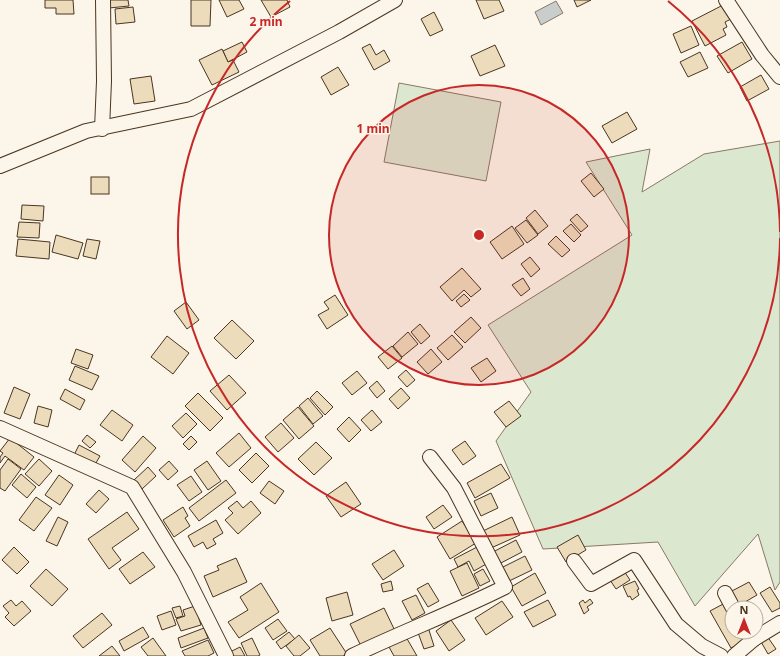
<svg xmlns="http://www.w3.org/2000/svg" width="780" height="656" font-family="'Noto Sans',sans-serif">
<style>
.green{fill:#dce7d0;stroke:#887966}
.water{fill:#c9cecd;stroke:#887966}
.building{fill:#ecdcbc;stroke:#4a3520}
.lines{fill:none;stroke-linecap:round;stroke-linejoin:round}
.minor-casing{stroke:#4a3520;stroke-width:16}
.minor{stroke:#fbf6e9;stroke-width:14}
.ring{fill:none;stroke:#c62828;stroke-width:2}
.centre{fill:#c62828;stroke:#fbf6e9;stroke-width:2}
.ring-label{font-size:12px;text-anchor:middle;font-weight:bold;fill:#c62828;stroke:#fbf6e9;stroke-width:3;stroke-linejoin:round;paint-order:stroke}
</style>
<rect width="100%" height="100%" fill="#fbf6e9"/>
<g class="green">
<polygon points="399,83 501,102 486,181 384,162"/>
<polygon points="780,141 780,582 775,590 758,534 695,606 658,542 543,549 496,441 531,392 488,325 632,235 586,162 650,149 642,192 704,154"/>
</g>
<polygon class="water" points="556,1 563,13 541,25 535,12"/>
<g class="building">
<polygon points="45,0 73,0 74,14 56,14 56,8 45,8"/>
<polygon points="108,0 128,0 129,6 109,8"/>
<polygon points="191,0 211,0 210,26 191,26"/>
<polygon points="219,0 239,0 244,9 227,17"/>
<polygon points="261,0 287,0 290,7 271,17"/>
<polygon points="476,0 499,0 504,11 484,19"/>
<polygon points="574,0 591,0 577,7"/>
<polygon points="723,5 731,19 725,22 727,27 723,29 726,35 705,46 692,21"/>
<polygon points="133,7 135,22 116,24 115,9"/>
<polygon points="434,12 443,30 430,36 421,19"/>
<polygon points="691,26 699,45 681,53 673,34"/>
<polygon points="242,42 247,52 228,62 223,51"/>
<polygon points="742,42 752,59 728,73 717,56"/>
<polygon points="370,44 376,55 384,50 390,61 374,70 362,48"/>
<polygon points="495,45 505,66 480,76 471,56"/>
<polygon points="222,49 228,62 233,60 239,72 212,85 199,60"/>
<polygon points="700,52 708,68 688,77 680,62"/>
<polygon points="338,67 349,85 331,95 321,77"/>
<polygon points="761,75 769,89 747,101 740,87"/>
<polygon points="151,76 155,101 134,104 130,79"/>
<polygon points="627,112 637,129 612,143 602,126"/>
<polygon points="591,173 604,189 594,197 581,181"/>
<rect x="91" y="177" width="18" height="17"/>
<polygon points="22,205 44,206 43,221 21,219"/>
<polygon points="535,210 548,226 538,234 526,218"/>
<polygon points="577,214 588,226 581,232 570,220"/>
<polygon points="526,220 538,235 527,243 515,228"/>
<polygon points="19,222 40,223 39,238 17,237"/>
<polygon points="571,224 581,235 574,242 563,231"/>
<polygon points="512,226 524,244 502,259 490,242"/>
<polygon points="56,235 83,243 78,259 52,252"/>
<polygon points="556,236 570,250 562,257 548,244"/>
<polygon points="18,239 50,242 49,259 16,256"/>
<polygon points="87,239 100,241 96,259 83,256"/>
<polygon points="530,257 540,269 531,277 521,264"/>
<polygon points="462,268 481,289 471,297 464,290 452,301 440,287"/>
<polygon points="523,278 530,289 521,296 512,285"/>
<polygon points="464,294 470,300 461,307 456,301"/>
<polygon points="335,295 348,315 327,329 318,315 329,309 324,302"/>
<polygon points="186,302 199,320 187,329 174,311"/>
<polygon points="471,317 481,328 465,343 454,332"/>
<polygon points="232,320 254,341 236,359 214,338"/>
<polygon points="420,324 430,336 421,344 411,332"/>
<polygon points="408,332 418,344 402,357 393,346"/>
<polygon points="452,335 463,347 448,360 437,348"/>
<polygon points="167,336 189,353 173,374 151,357"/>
<polygon points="392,346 402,358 388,369 378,357"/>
<polygon points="76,349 93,355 88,369 71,363"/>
<polygon points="431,349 442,362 428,374 417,362"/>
<polygon points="487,358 496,371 481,382 471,368"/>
<polygon points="75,366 99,376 92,390 69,380"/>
<polygon points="406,370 415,380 407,387 398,377"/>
<polygon points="357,371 367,383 352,395 342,383"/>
<polygon points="229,375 246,393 227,410 210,391"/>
<polygon points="377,381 385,391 377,398 369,388"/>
<polygon points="14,387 30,394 20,419 4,413"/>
<polygon points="401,388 410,398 398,409 389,399"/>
<polygon points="65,389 85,400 80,410 60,399"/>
<polygon points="317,391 333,407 325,415 310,398"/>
<polygon points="198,393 223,418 210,431 185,406"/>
<polygon points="308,398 323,416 313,424 299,406"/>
<polygon points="509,401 521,416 506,427 494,412"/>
<polygon points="38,406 52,410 48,427 34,423"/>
<polygon points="298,407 314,426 299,439 283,420"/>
<polygon points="112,410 133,425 122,441 100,425"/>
<polygon points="372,410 382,422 371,431 361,420"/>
<polygon points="186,413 197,424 183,438 172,426"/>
<polygon points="349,417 361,430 349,442 337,429"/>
<polygon points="281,423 294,438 278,452 265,437"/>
<polygon points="239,433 251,448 229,467 216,453"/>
<polygon points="87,435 96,442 90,448 82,441"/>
<polygon points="143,436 156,448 135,472 122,460"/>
<polygon points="191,436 197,442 189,450 183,444"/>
<polygon points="10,438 34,457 24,470 5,456 0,463 0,457 3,453 0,451"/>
<polygon points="465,441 476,456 463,465 452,450"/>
<polygon points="316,442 332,458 314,475 298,459"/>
<polygon points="79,445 100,456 93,468 73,457"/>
<polygon points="256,453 269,466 252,483 239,470"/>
<polygon points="8,459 21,469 5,491 0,488 0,470"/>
<polygon points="39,459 52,471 39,486 25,474"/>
<polygon points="169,461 178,471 168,480 159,470"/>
<polygon points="207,461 221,481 208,490 194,470"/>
<polygon points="501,464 510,478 475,498 467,483"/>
<polygon points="148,467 156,476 142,489 134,480"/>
<polygon points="21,474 36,487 27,498 12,485"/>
<polygon points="59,475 73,485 60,505 45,495"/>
<polygon points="191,476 202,492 189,501 177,485"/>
<polygon points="226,480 236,493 199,521 189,508"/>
<polygon points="269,481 284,491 275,504 260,493"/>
<polygon points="346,482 361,504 341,517 326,496"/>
<polygon points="99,490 109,499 96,513 86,504"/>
<polygon points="491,493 498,508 481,516 474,501"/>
<polygon points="36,497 52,508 34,531 19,520"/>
<polygon points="237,501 243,508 251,501 261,513 238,534 225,520 233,513 228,508"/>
<polygon points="443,505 452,517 434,529 426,517"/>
<polygon points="183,507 188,516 185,518 190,526 174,537 163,520"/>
<polygon points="127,512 139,529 112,548 121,560 109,569 88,539"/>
<polygon points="58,517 68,522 57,546 46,541"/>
<polygon points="512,517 520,535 491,548 483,531"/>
<polygon points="216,520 223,533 213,539 216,544 207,549 203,542 194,547 188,536"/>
<polygon points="462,521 476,543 450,559 437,537"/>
<polygon points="578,535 586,550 566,562 557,547"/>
<polygon points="516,540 522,552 499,564 493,552"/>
<polygon points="479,546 488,563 474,571 469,561 458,567 454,559"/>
<polygon points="14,547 29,562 17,574 2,560"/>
<polygon points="394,550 404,566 383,580 372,564"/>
<polygon points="143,552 155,567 130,584 119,569"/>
<polygon points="525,556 532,570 507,582 501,568"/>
<polygon points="236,558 247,582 213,597 204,576 219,570 217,566"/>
<polygon points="467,563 479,588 462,596 450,571"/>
<polygon points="46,569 68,589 52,606 30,586"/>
<polygon points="483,569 490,581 480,586 474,574"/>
<polygon points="624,571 630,580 616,589 610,580"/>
<polygon points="535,573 546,593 522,606 511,587"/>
<polygon points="391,581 393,590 383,592 381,584"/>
<polygon points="635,581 639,589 637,590 639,595 632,600 630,596 628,597 623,586"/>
<polygon points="749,582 757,595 738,606 730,592"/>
<polygon points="261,583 279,612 239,638 228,622 248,610 240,597"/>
<polygon points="428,583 439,601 428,607 417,589"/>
<polygon points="770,587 780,603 780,608 772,612 760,593"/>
<polygon points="347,592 353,615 332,621 326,598"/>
<polygon points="416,595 425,613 412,620 402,601"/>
<polygon points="590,599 593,603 587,607 589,610 584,614 579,603 583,600 585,603"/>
<polygon points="11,600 16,606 22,601 31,611 14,626 5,617 9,613 3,606"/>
<polygon points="548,600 556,615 533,627 524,612"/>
<polygon points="502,601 513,617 486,635 475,618"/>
<polygon points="725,603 732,616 732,632 741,632 746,641 731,648 710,611"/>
<polygon points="180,606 183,616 176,618 172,608"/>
<polygon points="195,606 201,625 181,631 176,619 185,616 183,610"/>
<polygon points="384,608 396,633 362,648 350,624"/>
<polygon points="171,611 176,625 162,630 157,616"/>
<polygon points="102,613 112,625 83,648 73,636"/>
<polygon points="278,619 287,631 273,640 265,628"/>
<polygon points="451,620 465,640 449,651 436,631"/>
<polygon points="143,627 149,637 124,651 119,641"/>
<polygon points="428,627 434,646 424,649 417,630"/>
<polygon points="204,628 208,638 181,648 178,638"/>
<polygon points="330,628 347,654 343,656 320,656 310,640"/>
<polygon points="289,632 295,639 281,649 276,642"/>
<polygon points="299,635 310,648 300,656 294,656 286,646"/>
<polygon points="767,636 776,649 768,654 760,640"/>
<polygon points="406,637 417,656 394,656 389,647"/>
<polygon points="153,638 166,656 148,656 141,647"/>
<polygon points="252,638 260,655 258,656 247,656 241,643"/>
<polygon points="208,640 214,653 208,656 185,656 182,651"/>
<polygon points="112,646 120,656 99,656"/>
<polygon points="240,647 245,656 230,656 228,653"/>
</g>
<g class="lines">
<defs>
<g id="minor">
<polyline points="726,0 762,55 780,77"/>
<polyline points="102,129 104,81 103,0"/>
<polyline points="0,166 86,131 191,109 339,32 395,0"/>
<polyline points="0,428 132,487 184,572 226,656"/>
<polyline points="574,561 591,584 634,560 676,624 702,646 721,656"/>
<polyline points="725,593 733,608"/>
<polyline points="748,632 754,639 780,623"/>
<path d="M352,656C402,632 455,612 505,587L454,488L430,457"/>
<polyline points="734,656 754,639"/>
</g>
</defs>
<use href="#minor" class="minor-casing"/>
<use href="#minor" class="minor"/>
</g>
<circle cx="479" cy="235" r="150" fill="#c62828" fill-opacity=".12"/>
<g class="ring">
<circle cx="479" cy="235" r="150"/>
<path d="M780 238A301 301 0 1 1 290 1M668 1A301 301 0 0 1 780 232"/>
</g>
<circle cx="479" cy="235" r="6" class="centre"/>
<g class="ring-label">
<text x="266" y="26">2 min</text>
<text x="373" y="133">1 min</text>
</g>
<g transform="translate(744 620)"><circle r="19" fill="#fbf6e9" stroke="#b4a999"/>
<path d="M0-3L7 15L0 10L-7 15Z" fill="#c62828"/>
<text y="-6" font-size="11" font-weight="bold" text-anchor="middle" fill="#4a3520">N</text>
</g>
</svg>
